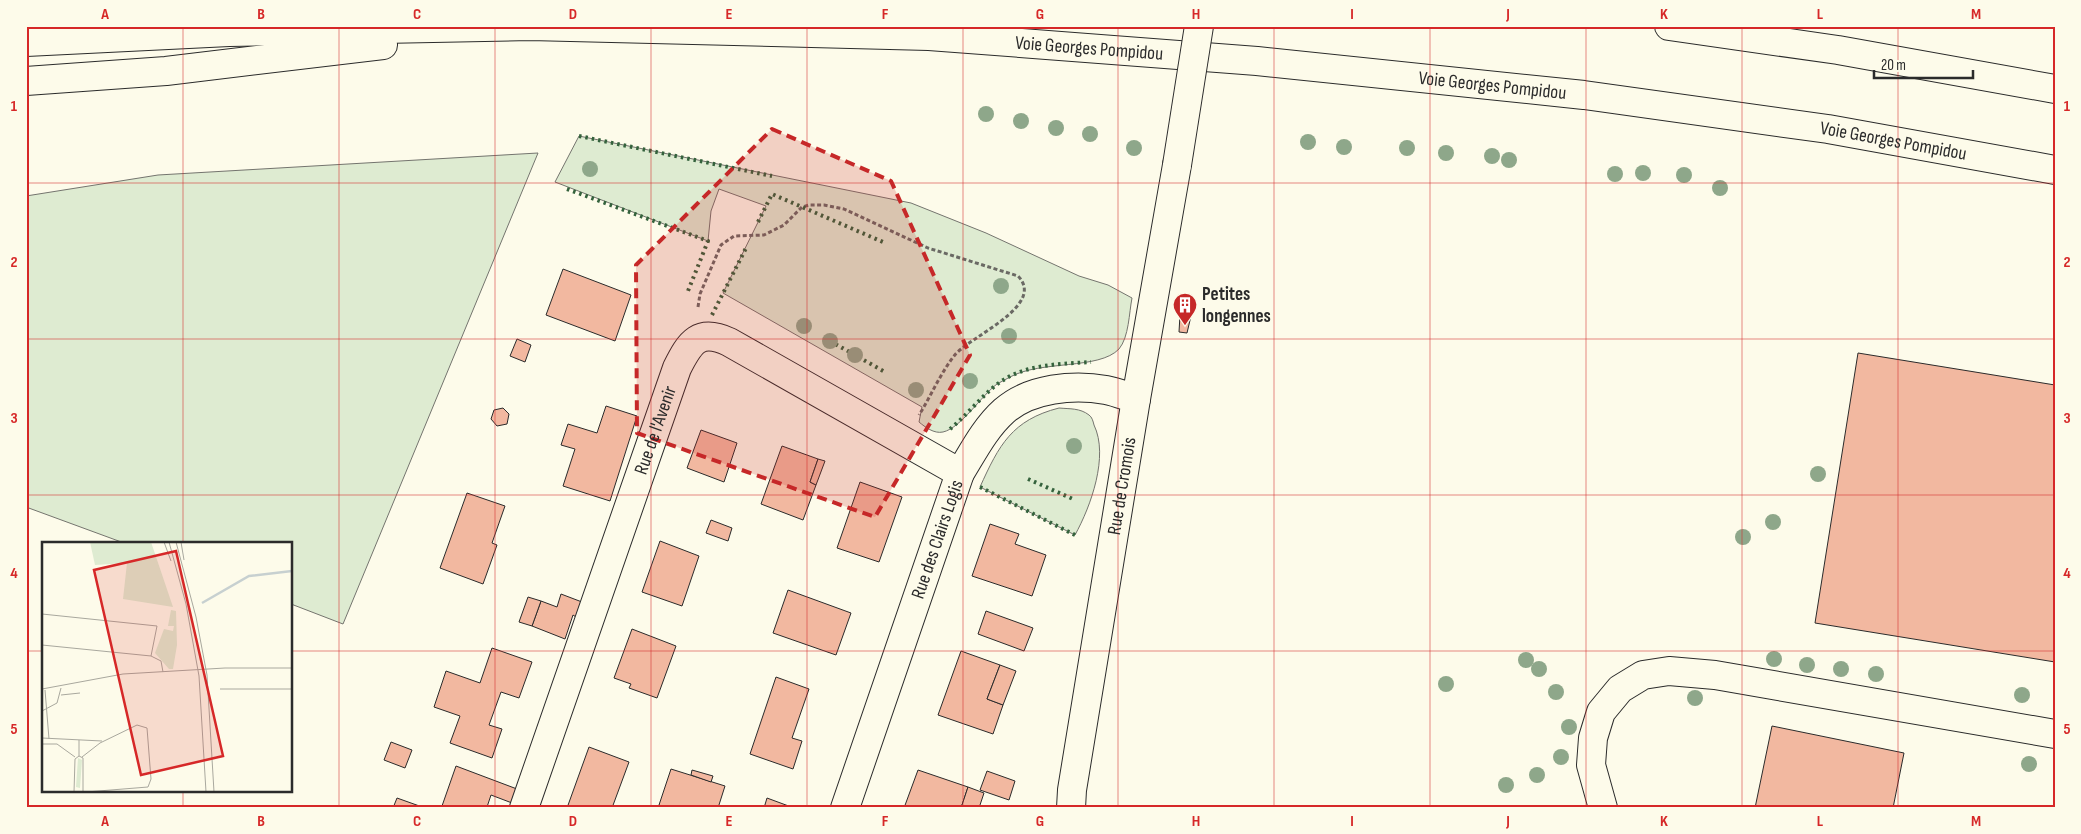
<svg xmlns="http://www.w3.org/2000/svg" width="2081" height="834" font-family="'Sofia Sans Condensed',sans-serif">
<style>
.green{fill:#deebd1;stroke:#74746e}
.building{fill:#f2b8a0;stroke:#2b2b2b}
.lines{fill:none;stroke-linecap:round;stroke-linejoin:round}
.minor-casing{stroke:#2b2b2b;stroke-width:30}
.highway-casing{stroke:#2b2b2b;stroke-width:30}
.path{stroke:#6a6964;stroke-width:3;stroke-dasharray:4 2.5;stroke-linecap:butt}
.minor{stroke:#fdfbea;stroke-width:28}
.highway{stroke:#fdfbea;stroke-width:28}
.minor-bridge-casing{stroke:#2b2b2b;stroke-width:30;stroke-linecap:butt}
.minor-bridge{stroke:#fdfbea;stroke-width:28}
.hedge{stroke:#34623c;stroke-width:4;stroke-dasharray:2.5 4;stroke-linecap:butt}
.tree{fill:#8ea78a}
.marked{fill:#c62828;fill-opacity:0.2;stroke:#c62828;stroke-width:4;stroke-dasharray:10 6;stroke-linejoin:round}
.grid{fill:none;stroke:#d62828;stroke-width:1;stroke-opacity:0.55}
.labels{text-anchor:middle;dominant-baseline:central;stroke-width:4;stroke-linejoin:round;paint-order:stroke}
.street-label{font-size:19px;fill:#2b2b2b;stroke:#fdfbea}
.poi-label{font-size:19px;font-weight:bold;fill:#2b2b2b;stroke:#fdfbea;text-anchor:start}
.inset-river{fill:none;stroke:#c7d0d0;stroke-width:2.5}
.inset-road{fill:none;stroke:#a9a89e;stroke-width:1}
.view{fill:#d62828;fill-opacity:0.15;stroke:#d62828;stroke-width:2.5}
.inset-edge{fill:none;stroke:#2b2b2b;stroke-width:2.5}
.neatline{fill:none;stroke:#d62828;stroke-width:2}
.grid-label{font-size:16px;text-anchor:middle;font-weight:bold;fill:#d62828}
</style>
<rect width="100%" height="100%" fill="#fdfbea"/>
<g class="green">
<path d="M579,136L911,203L986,233L1079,276L1108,285L1132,298C1129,313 1129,337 1119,349C1099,370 1041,360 1010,377C1006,379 1001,382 997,384C981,396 961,428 943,432C934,434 925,427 919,422L922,407L723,293L766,206L719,189L711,211L708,241L555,182Z"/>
<polygon points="538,153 343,624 291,604 291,543 124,543 26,507 26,196 158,175"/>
<path d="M1059,408C1070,409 1080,408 1089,415C1092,417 1093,421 1094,425C1109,456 1091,506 1075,535L980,487C999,445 1012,420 1059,408Z"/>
</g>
<g class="building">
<polygon points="563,269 631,295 615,341 546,315"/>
<polygon points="1180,315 1191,316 1187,333 1179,332"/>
<polygon points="517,339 531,345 525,362 510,356"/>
<polygon points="1858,353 2055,385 2055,662 1815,623"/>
<polygon points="606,406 637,416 610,501 563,486 575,449 561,445 568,424 597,433"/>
<polygon points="503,408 509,414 507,424 497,426 491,419 494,410"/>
<polygon points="701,430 737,443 724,482 687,468"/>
<polygon points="782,446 818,459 810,482 816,485 803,520 761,504"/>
<polygon points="818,459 825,461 816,485 810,482"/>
<polygon points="860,482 902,497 879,562 837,548"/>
<polygon points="467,493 505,506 492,543 497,545 483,584 440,568"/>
<polygon points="711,520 732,528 728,541 706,533"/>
<polygon points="990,524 1019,534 1015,544 1046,555 1032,596 972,576"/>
<polygon points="660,541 699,556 682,606 642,592"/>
<polygon points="788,590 851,613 836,655 773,633"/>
<polygon points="561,594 582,602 576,617 573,615 565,639 532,626 541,601 557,607"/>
<polygon points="528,597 541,601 532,626 519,622"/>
<polygon points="986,611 1033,628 1024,651 978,634"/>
<polygon points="632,629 676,646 657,698 629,688 631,684 614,678"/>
<polygon points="492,648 532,662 519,698 501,692 489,725 502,729 492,758 450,743 460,716 434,707 446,671 480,683"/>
<polygon points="961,651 1000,665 987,699 1003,705 993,734 938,715"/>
<polygon points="1000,665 1016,671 1003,705 987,699"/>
<polygon points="776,677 809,689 792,738 802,741 793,769 750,754"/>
<polygon points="1772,726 1904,753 1893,808 1755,808"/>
<polygon points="391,742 412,750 405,768 384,760"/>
<polygon points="589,747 629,762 612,808 567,808"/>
<polygon points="456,766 517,789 512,803 491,795 487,807 489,808 442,806"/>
<polygon points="671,769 725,786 718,808 666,808 659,805"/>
<polygon points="692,770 713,776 711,782 691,775"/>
<polygon points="918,770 968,787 961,808 904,808"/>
<polygon points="987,771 1015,781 1009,800 980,790"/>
<polygon points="968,787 984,793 979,808 961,808"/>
<polygon points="397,798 425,808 393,808"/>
<polygon points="767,798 794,808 764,808"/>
</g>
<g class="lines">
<defs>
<g id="minor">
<path id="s1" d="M524,808L677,368C690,342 699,328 729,342L960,473"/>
<path id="s2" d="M845,808L960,473C973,452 985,428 1004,411C1030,388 1074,384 1106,390C1116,392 1126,396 1136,399"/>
<path id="s3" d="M1071,808L1072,790L1136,399L1177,165"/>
<polyline points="1603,808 1591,765 1593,738 1601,712 1620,689 1643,675 1669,671 1715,675 2055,734"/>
</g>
<g id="highway">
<polyline points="1669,26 1838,50 2055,89"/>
<path id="s4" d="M26,42L229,32L530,26L929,36L1257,61L1584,95L1828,129L2055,170"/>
<polyline points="26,81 166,71 383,45"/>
</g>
</defs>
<use href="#minor" class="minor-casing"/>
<use href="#highway" class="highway-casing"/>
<path class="path" d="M698,307L700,294L721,245L734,236L764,235L784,225L802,207L809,205H824L844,209L928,248L1018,276C1047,306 968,337 954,356C940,374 931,396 919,415"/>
<use href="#minor" class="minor"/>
<use href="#highway" class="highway"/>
<defs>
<polyline id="minor-bridge" points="1177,165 1199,26"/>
</defs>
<use href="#minor-bridge" class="minor-bridge-casing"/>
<use href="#minor-bridge" class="minor-bridge"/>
<g class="hedge">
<polyline points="579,136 772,176"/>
<polyline points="567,189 708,241 688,291"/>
<polyline points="758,222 772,194 883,242"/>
<polyline points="712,315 747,246"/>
<polyline points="830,341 885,372"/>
<path d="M950,429C966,416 979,399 995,386C1021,364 1059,364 1091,362"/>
<polyline points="1028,479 1073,499"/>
<polyline points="980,487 1075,535"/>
</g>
</g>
<g class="tree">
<circle cx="986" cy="114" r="8"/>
<circle cx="1021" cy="121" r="8"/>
<circle cx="1056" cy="128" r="8"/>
<circle cx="1090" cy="134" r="8"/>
<circle cx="1308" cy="142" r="8"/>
<circle cx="1344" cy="147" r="8"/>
<circle cx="1134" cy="148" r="8"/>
<circle cx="1407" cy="148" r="8"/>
<circle cx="1446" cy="153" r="8"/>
<circle cx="1492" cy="156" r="8"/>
<circle cx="1509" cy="160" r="8"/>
<circle cx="590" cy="169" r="8"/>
<circle cx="1643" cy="173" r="8"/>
<circle cx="1615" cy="174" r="8"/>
<circle cx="1684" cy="175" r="8"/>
<circle cx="1720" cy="188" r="8"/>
<circle cx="1001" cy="286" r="8"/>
<circle cx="804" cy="326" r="8"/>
<circle cx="1009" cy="336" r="8"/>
<circle cx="830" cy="341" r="8"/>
<circle cx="855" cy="355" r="8"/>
<circle cx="970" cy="381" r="8"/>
<circle cx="916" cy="390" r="8"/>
<circle cx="1074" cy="446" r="8"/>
<circle cx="1818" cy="474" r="8"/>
<circle cx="1773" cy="522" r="8"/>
<circle cx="1743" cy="537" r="8"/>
<circle cx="1774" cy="659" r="8"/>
<circle cx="1526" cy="660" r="8"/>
<circle cx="1807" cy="665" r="8"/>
<circle cx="1539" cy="669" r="8"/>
<circle cx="1841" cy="669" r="8"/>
<circle cx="1876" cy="674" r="8"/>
<circle cx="1446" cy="684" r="8"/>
<circle cx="1556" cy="692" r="8"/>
<circle cx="2022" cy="695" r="8"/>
<circle cx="1695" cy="698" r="8"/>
<circle cx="1569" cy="727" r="8"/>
<circle cx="1561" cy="757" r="8"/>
<circle cx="2029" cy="764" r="8"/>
<circle cx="1537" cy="775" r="8"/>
<circle cx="1506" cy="785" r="8"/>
</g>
<path class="marked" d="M772,129L891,181L970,355L875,517L637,433L636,265Z"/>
<path class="grid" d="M183,26V543M339,26V808M495,26V808M651,26V808M807,26V808M963,26V808M1118,26V808M1274,26V808M1430,26V808M1586,26V808M1742,26V808M1898,26V808M26,183H2055M26,339H2055M26,495H2055M26,651H44M291,651H2055M183,790V808"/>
<defs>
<symbol id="building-pin" viewBox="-11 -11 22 30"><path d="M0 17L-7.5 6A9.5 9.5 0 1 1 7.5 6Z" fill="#c62828" stroke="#fdfbea"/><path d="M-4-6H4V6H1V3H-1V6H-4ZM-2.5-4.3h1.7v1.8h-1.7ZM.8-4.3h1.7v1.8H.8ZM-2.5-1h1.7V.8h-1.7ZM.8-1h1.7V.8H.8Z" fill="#fff"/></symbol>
</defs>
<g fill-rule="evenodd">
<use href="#building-pin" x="1171" y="291" width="28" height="38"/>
</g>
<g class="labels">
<g class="street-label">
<text stroke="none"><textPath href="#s4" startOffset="1064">Voie Georges Pompidou</textPath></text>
<text stroke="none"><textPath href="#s4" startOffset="1469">Voie Georges Pompidou</textPath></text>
<text stroke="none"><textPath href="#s4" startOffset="1874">Voie Georges Pompidou</textPath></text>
<text stroke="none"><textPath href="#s1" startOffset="400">Rue de l'Avenir</textPath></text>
<text stroke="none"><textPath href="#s3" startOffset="326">Rue de Cromois</textPath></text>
<text stroke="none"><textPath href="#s2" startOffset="284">Rue des Clairs Logis</textPath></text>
</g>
<g class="poi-label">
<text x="1202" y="294">Petites<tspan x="1202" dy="22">longennes</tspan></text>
</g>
</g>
<g transform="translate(42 542)">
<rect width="250" height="250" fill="#fdfbea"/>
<path d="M48,0H109L131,65L81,57L85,21L53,23ZM129,68L134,69L135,103L131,127H127L113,111L122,87L131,89L132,84H126ZM36,216L40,218L38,246L34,245Z" fill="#deebd1"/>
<path class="inset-river" d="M160,61L207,34L250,29"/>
<path class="inset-road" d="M122,0L129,19M127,0L144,62L157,134L164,250M134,0L154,75L165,133L172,250M139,0L142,18M0,72L115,84L109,114M0,103L109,114L119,119L121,130M0,147L81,132L183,126H250M178,147H250M3,148L7,197M19,153L38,151M0,169L15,161L19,146M0,196L60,199M0,202H15L33,215M37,214V198M40,215L58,201L95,183L105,186L109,237L106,245L44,250M32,250L33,217L37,214L41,216V250"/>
<path class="view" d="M134,9L181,214L99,233L52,28Z"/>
<rect width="250" height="250" class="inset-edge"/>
</g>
<rect width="2081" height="834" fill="none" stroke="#fdfbea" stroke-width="55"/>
<path d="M1874 70v8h99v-8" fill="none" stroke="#2b2b2b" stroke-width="2.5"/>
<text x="1881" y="70" font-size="15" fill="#2b2b2b" stroke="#fdfbea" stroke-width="4" paint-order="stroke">20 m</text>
<rect x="28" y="28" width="2026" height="778" class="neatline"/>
<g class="grid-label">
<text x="105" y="19">A</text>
<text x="261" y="19">B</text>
<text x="417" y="19">C</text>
<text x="573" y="19">D</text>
<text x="729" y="19">E</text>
<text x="885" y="19">F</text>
<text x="1040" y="19">G</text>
<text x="1196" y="19">H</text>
<text x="1352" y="19">I</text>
<text x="1508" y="19">J</text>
<text x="1664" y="19">K</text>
<text x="1820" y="19">L</text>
<text x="1976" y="19">M</text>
<text x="14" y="111">1</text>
<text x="2067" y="111">1</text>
<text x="14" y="267">2</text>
<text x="2067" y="267">2</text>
<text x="14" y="423">3</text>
<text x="2067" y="423">3</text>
<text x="14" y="578">4</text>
<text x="2067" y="578">4</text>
<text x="14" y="734">5</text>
<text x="2067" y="734">5</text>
<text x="105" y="826">A</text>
<text x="261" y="826">B</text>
<text x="417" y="826">C</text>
<text x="573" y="826">D</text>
<text x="729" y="826">E</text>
<text x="885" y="826">F</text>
<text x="1040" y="826">G</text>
<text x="1196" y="826">H</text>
<text x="1352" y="826">I</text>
<text x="1508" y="826">J</text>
<text x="1664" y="826">K</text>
<text x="1820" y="826">L</text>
<text x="1976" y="826">M</text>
</g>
</svg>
